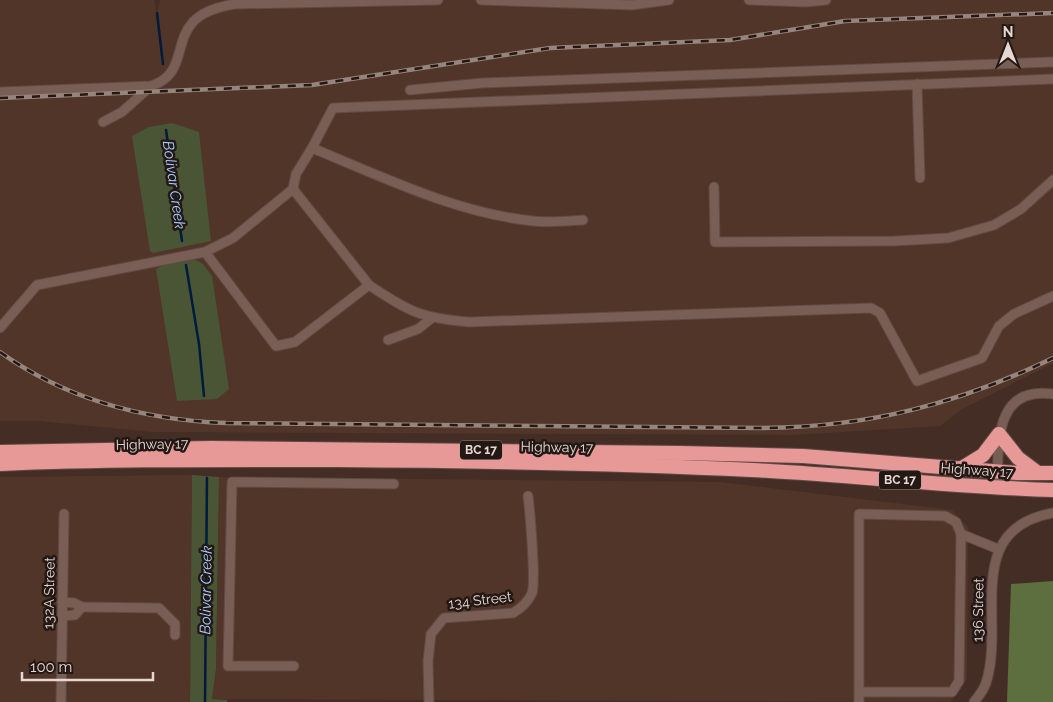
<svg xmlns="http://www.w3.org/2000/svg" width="1053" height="702" font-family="Raleway,sans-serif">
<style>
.built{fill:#523529}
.green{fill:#495534}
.forest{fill:#5d6f3f}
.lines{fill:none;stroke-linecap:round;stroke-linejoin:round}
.stream{stroke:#001b3d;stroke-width:2.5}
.minor-casing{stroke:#5f4b44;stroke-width:11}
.highway-casing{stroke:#5f4b44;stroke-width:16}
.minor{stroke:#785e54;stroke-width:9}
.highway{stroke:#e79998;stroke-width:14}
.rail-casing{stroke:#97857d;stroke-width:4.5}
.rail{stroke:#231814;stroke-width:2.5;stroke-dasharray:8;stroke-linecap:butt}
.labels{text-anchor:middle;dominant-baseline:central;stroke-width:5;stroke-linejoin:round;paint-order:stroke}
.shield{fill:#231814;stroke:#ac9e98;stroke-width:1}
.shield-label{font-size:12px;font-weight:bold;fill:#e6d7d1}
.street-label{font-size:14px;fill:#e6d7d1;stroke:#231814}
.water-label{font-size:15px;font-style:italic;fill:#a3ccfe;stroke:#231814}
</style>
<rect width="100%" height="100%" fill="#442d24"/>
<g class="built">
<polygon points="0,0 154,0 157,14 160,0 1053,0 1053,363 962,409 940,426 794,435 153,432 38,421 0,421"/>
<polygon points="192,475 190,702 0,702 0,477"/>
<polygon points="219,477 720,482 952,510 968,527 967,679 951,702 212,699 216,669"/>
</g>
<g class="green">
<polygon points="172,123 199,132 211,241 153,253 150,251 132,136 149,127"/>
<polygon points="193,259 203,264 212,276 229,389 217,399 177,401 156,269 167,263"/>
<polygon points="192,475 219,477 216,669 212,699 227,700 227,702 190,702"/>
</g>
<polygon class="forest" points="1053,581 1053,702 1007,702 1011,584"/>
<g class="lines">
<g class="stream">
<polyline points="157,13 163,64"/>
<polyline points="166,130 182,241"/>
<polyline points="186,265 199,344 204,396"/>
<polyline points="205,702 207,478"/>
</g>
<defs>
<g id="minor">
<polyline points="481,0 632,5 669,0"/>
<polyline points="749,0 806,2 826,0"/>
<polyline points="917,84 920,178"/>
<polyline points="410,90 482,83 1053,62"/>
<path d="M0,92L151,86C200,70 156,15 236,4L438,0"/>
<polyline points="103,122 122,112 151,86"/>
<polyline points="312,148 333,108 1053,79"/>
<polyline points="714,187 715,242 895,241 948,238 994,225 1021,209 1053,180"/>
<polyline points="205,252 276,346 295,342 369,285 293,189"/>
<path d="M369,285C409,312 421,318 469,322L871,308L880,313L917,381L982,358L999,326L1014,314L1053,296"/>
<path d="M0,328L37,285L205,252L233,238L293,189L296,174L312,148C383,177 456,213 533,221C549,223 567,221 583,220"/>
<polyline points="388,340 418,329 432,318"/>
<path d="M997,488C999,448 992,385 1053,394"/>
<polyline points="961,534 998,549"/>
<polyline points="82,607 159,608 175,624 175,635"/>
<polyline points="62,616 75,615 82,607 74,603 62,602"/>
<polyline points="294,666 228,666 232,482 394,484"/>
<polyline points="859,692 952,692 959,681 961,534 956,522 945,516 859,514 859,702"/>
<polyline points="61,702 64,514"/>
<path d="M429,702L428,661L431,634L444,618L513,613C520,609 528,602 532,593C536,582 530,512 528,496"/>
<path d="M974,702C979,696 984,689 986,683C1006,622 961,529 1053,513"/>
</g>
<g id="highway">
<polyline points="0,452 211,448 680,453 803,456 1017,473 1053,473"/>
<path d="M0,464C113,459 226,460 339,460C477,461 614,463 752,470C852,475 952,487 1053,490"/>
<polyline points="962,468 983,455 999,434 1018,458 1038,473"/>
</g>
</defs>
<use href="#minor" class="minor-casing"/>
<use href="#highway" class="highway-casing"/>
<use href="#minor" class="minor"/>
<use href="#highway" class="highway"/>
<defs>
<g id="rail">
<polyline points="0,98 312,85 550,48 730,40 845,21 1053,13"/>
<path d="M0,352C67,400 145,420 226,423L763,428C869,427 958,404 1053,358"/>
</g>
</defs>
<use href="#rail" class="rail-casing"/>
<use href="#rail" class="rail"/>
</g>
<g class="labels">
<g class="shield">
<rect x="460" y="440.5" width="42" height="19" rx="4"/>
<rect x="879" y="470.5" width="42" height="19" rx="4"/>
</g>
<g class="shield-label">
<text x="481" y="450">BC 17</text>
<text x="900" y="480">BC 17</text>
</g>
<g class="street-label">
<text transform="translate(152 444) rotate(-1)">Highway 17</text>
<text transform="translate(557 447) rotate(1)">Highway 17</text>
<text transform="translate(977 470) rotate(4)">Highway 17</text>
<text transform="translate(49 593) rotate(-89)">132A Street</text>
<text transform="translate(480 600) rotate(-7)">134 Street</text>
<text transform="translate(978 610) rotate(-89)">136 Street</text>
</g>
<g class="water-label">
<text transform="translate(174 185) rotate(82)">Bolivar Creek</text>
<text transform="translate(206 590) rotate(-89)">Bolivar Creek</text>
</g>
</g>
<g transform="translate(1008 45)" stroke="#231814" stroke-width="4" paint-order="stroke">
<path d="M0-4L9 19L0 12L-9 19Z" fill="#e6d7d1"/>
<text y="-8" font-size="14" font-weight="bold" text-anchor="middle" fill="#e6d7d1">N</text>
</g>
<path d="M22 672v8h131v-8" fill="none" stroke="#e6d7d1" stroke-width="2.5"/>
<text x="30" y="672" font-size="15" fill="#e6d7d1" stroke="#231814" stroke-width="4" paint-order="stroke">100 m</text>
</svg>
